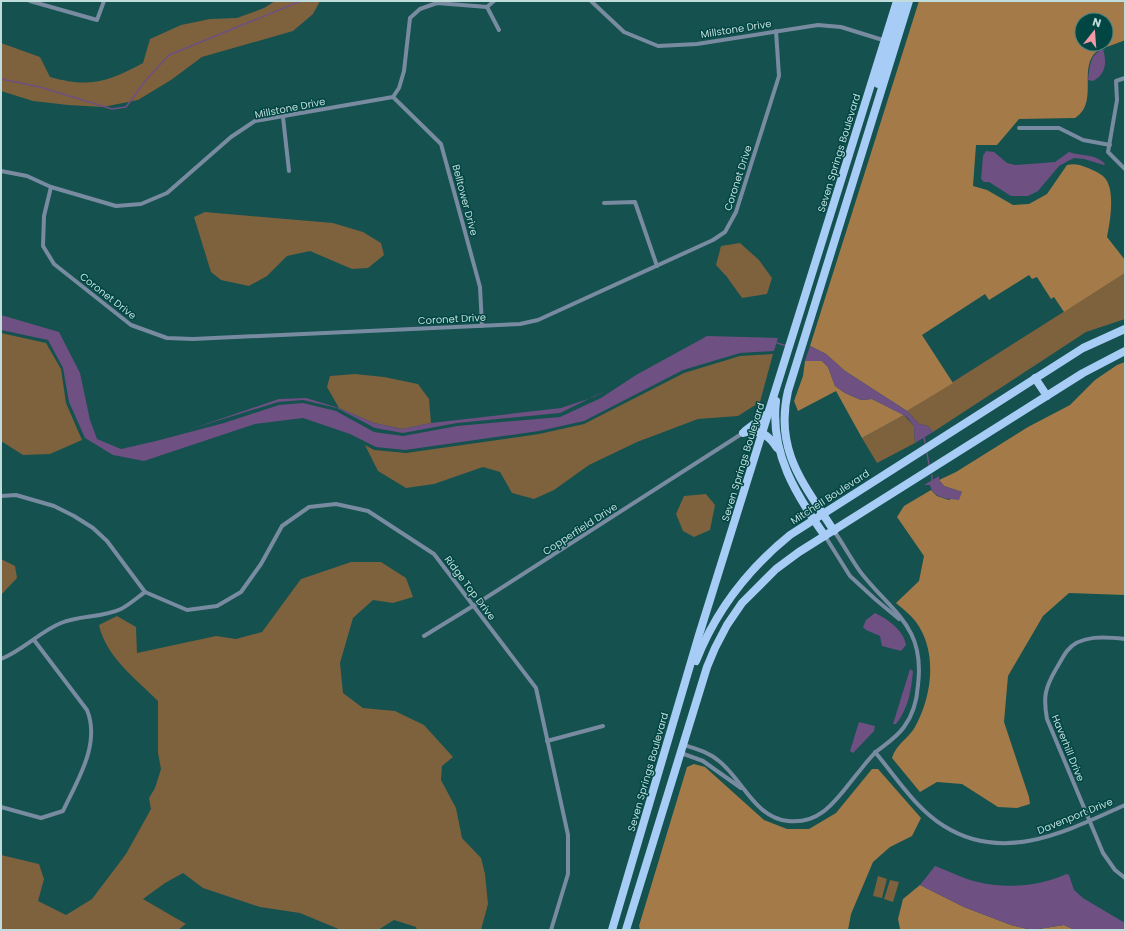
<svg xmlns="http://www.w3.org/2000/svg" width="1126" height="931" font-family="Poppins,sans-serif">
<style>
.green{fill:#7e613d}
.forest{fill:#a47b48;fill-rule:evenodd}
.water{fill:#6e5082}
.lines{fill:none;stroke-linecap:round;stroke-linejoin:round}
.stream{stroke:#6e5082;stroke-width:1.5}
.street{stroke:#788ba0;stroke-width:4}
.primary{stroke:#a7cdf7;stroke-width:8}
.labels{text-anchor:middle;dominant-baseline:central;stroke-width:3;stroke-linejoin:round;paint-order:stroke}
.street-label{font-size:10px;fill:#c1dddb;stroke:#024644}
</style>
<rect width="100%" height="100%" fill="#14514f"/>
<g class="green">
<path d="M275,1H320L313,14L293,31L202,57L171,80L138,100L103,107L68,105L33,101L1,91V43L40,57L50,77C89,88 108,82 143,63L150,39L181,25L210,19L237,18L264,8Z"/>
<polygon points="205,212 333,223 363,232 381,243 384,255 368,268 352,269 310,251 287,256 267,276 249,286 221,280 211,272 194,217"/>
<polygon points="740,243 759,260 772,278 767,294 742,298 727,277 716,265 721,246"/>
<polygon points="1125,273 1125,319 1086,332 933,432 928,426 919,424 907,411"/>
<polygon points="1,333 46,343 61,369 66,403 82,440 50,454 23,455 1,441"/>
<polygon points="773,354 760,402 738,416 698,419 637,442 589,465 554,490 534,499 512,493 500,472 483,467 434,484 406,488 378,471 365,445 374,450 406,453 539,434 584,424 684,373 740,356"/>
<polygon points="355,374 384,377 418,384 429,399 431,423 402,429 374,423 339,408 327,387 330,376"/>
<polygon points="904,415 914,426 915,443 877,463 862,438"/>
<polygon points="706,494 715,505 710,530 694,537 683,531 676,514 684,496"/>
<polygon points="1,559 15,566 17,578 1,595"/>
<path d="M351,562H381L406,578L413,597L393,603L373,600L353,618L340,663L343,693L363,708L395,711L424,725L453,757L442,766L441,780L456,808L462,838L481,858L485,874L488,904L481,930H417L416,927L394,920L378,930H341L300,913L260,907L203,888L183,873L165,883L143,899L186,924L178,930H1V855L39,864L44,879L38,901L66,915L92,899L126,854L151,809L149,798L155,788L161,769L158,753V701C136,679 106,657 99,625L117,616L136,627L137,653L216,636L236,639L262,632L301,579Z"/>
<polygon points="878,876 887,879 882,898 873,896"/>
<polygon points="890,880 899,882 893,902 884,899"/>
</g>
<g class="forest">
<path d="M919,1H1125V40C1117,44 1103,47 1096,52C1078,69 1099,103 1075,118L1019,119L997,145H976L973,186L987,190L1013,205L1029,204L1047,194L1067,165C1075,163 1080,165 1088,168C1093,170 1100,173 1104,177C1116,189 1110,222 1107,237L1125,260V273L1064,312L1054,297L1051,299L1037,277L1032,279L1029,275L989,300L985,294L922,335L953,383L907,411L845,371L826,354L810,346ZM1082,20H1106V44H1082Z"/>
<polygon points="805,361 822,361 828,367 835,386 845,393 861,400 872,399 904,415 862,438 836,391 798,411 794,401 803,376"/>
<path d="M1125,362V595L1069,593L1043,616L1008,676L1004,722L1029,797L1030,804L1017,808L998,807L962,784L937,782L920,792L892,758C896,744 908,739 915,727C932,696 938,652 916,622C911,615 903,609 896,603L919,581L924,556L897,517L904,506L931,490L937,496L949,500L962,492L944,486L939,480L956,472L1028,427L1070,405L1095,380L1117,365Z"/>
<polygon points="694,764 705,767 764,820 787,829 809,829 836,813 872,769 878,769 921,818 912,836 890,847 873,862 851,914 848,930 640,930 639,926 687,767"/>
<polygon points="920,885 964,907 1011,925 1032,930 1064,925 1075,930 900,929 898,919 903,899"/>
</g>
<g class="water">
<path d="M1103,49C1107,63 1106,74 1093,81L1088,80C1090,67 1089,55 1103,49Z"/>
<path d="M986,151L994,152L1007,163L1015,165L1055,162L1069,152C1080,156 1097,154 1105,164L1104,165L1084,159L1074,158L1068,161L1059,166L1038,191L1028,196H1011L989,182H984L981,179L983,156Z"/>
<polygon points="1,315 59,332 80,373 90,420 97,439 121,449 156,441 224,423 279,405 303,403 336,411 374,432 403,436 457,426 560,417 601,398 636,375 707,336 778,338 774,351 740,353 683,370 584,421 539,431 405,450 376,447 350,434 303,418 255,424 144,461 113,455 85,438 69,402 63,368 48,340 1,330"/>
<polygon points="810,346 826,354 845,371 907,411 919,424 928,426 933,432 915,443 914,426 907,417 872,399 861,400 845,393 835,386 828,367 822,361 805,361"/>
<polygon points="609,389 560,413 457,423 403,433 375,428 337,408 303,400 278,402 191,429 279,399 306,398 339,408 374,423 402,429 431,423 561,408 594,397"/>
<path d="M939,476V480L944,486L962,492L959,500C948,499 932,498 930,485H924Z"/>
<path d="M875,613C888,619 904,631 906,645L901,651L882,646L880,636L866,630L863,627L866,620Z"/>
<path d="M910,669L913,671C911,691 909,707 896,724H893Z"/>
<polygon points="859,722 875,726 874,731 853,753 850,751"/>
<path d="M935,866C949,871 964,879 978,882C1005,889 1042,886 1066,874L1069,875L1074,890L1083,898L1125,923V930H1075L1064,925L1032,930L1011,925L964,907L920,885Z"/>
</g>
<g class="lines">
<g class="stream">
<polyline points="1,79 40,87 112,109 126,107 146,80 169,55 301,1"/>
<polyline points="777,343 787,346"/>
<polyline points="924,437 925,443"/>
<polyline points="927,453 929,465"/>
<polyline points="932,475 932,480"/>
</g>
<g class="street">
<polyline points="30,1 97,20 104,1"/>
<polyline points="591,1 624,32 658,46 697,44 818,25 841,27 886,41"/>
<polyline points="487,7 499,30"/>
<polyline points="1125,78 1116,81 1117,100 1108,152 1125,169"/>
<polyline points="393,97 441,144 480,287 482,326"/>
<polyline points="283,117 289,171"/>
<polyline points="1019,128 1059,128 1083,140 1110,145"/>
<polyline points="1,171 27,176 51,187 116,206 141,204 167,193 231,137 255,121 393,97 399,88 404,71 410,18 420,9 437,3 487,7 494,1"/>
<polyline points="51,187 44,216 43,246 54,264 131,325 167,338 193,339 520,324 538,320 713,240 725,232 736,212 779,76 776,31"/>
<polyline points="604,203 635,202 657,266"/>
<polyline points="1,496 16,495 54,506 74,516 93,528 107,541 145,592 187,610 217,606 241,592 261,564 282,526 309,507 336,504 368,511 434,554 536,688 568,835 568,874 551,930"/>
<polyline points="825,536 850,576 875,599 899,619"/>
<polyline points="424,636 473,606 743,433"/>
<path d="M1125,639C1107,637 1080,634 1067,651C1063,656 1060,663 1056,669C1045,688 1043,697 1047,719L1103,853L1115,870L1125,878"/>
<path d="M1,659C23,650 41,631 61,623C80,615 102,618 121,609C129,605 138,597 145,592"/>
<polyline points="547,741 603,726"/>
<path d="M684,745C696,749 709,752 719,761C742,779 755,818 788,821C822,825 838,797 857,774C863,767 869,758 877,751C886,744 897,737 904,727C913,715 917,700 918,685C925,627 894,614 862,574C852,561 844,545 834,531"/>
<path d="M875,752C896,777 916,809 944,826C1004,864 1067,831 1125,805"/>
<polyline points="681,753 703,761 741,788"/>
<path d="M1,807L41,818L63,811C77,781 101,744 87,710L34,640"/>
</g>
<g class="primary">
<polyline points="878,84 902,1"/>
<polyline points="1035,378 1047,396"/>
<path d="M776,401C770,453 796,495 825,536"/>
<polyline points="745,431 766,415"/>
<path d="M743,433C758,428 769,435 777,448"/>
<path d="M834,531C804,484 774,451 788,391L909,1"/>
<path d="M696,661C716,610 748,569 790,535L1083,348L1125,329"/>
<polyline points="612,930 699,635 897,1"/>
<polyline points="626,930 707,667 715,648 727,625 742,603 776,569 799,552 1083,373 1125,351"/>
</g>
</g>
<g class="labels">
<g class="street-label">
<text transform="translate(736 29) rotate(-9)">Millstone Drive</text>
<text transform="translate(290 108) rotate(-11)">Millstone Drive</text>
<text transform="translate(839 153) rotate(-73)">Seven Springs Boulevard</text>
<text transform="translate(738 178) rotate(-72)">Coronet Drive</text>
<text transform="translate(465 200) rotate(75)">Belltower Drive</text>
<text transform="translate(108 296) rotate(38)">Coronet Drive</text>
<text transform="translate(452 319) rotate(-3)">Coronet Drive</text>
<text transform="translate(743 462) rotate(-73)">Seven Springs Boulevard</text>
<text transform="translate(830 497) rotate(-33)">Mitchell Boulevard</text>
<text transform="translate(580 529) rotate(-33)">Copperfield Drive</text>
<text transform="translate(470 588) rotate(53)">Ridge Top Drive</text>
<text transform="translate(1068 748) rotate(68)">Haverhill Drive</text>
<text transform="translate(648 772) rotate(-74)">Seven Springs Boulevard</text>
<text transform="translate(1075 816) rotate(-22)">Davenport Drive</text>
</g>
</g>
<rect width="1126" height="931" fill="none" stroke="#c1dddb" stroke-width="4"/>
<g transform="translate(1094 32) rotate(17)"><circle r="19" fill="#024644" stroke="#4e8280"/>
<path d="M0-3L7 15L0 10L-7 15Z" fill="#f49aa6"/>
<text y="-6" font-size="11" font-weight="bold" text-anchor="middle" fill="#c1dddb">N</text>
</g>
</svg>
